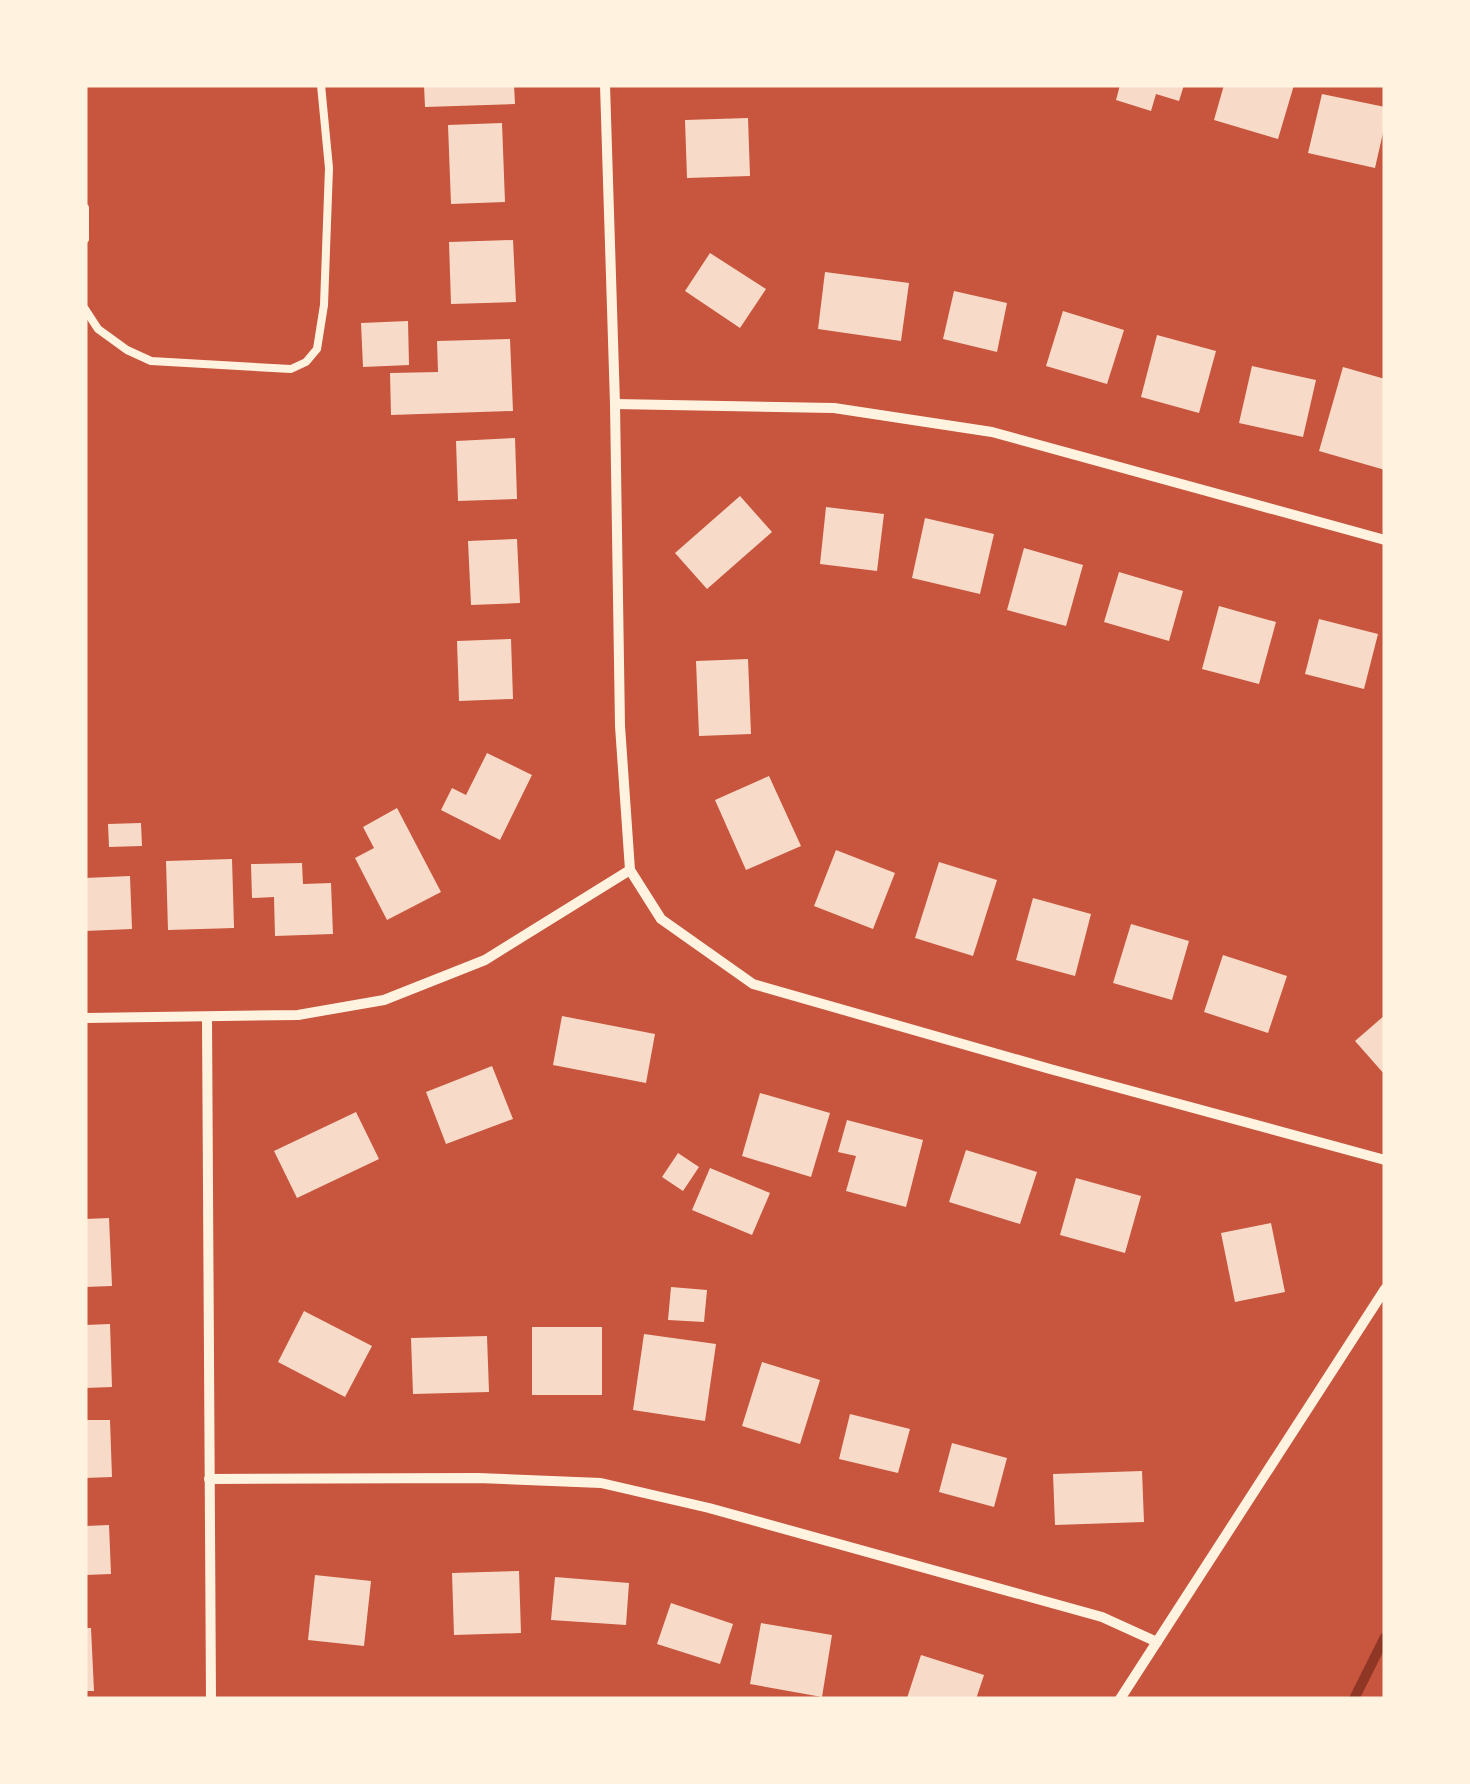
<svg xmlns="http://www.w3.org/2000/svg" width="1470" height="1784" font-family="'Public Sans',sans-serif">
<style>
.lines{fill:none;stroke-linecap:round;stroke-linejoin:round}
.stream{stroke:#8f3625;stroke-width:10}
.building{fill:#f7dbc8}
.service{stroke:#fff3e0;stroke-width:8}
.minor{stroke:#fff3e0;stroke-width:10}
</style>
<rect width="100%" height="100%" fill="#c8553d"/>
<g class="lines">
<polyline class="stream" points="1354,1699 1385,1637"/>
</g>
<g class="building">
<polygon points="424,85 514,85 515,104 425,107"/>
<polygon points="1120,85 1184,85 1179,101 1156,94 1151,111 1116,100"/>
<polygon points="1224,85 1294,85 1278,139 1214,120"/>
<polygon points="1322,94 1385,107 1385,124 1375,168 1308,153"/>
<polygon points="748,118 750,176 687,178 685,120"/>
<polygon points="502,123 505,202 451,204 448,125"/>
<polygon points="513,240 516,302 451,304 449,242"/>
<polygon points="710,253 766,289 740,328 685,291"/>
<polygon points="825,272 909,283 901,341 818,329"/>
<polygon points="954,291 1007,303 997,352 943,339"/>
<polygon points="1063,311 1124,330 1107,384 1046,366"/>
<polygon points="408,321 409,365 363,367 361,323"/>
<polygon points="1157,335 1216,351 1199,413 1141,397"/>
<polygon points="510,339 513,411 391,415 390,373 438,372 437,341"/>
<polygon points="1252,366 1316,380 1303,437 1239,423"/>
<polygon points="1343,367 1385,379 1385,470 1319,451"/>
<polygon points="515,438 517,499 458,501 456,441"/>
<polygon points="740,496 772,532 707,589 675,553"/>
<polygon points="826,507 884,514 877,571 820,564"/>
<polygon points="925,518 994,534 980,594 912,578"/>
<polygon points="517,539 520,603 471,605 468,541"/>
<polygon points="1024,548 1083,565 1066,626 1007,610"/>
<polygon points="1119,572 1183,591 1169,641 1104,622"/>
<polygon points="1219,606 1276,622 1259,684 1202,669"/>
<polygon points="1319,619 1378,634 1364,689 1305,674"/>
<polygon points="511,639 513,699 459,701 457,641"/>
<polygon points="748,659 751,734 699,736 696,661"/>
<polygon points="487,753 532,775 500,840 441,810 452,788 466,795"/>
<polygon points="769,776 801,846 746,870 715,800"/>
<polygon points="397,808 441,892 387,920 355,858 374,848 363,827"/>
<polygon points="141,823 142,846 109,847 108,824"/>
<polygon points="836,850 895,873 873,929 814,906"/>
<polygon points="232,859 234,928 168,930 166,861"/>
<polygon points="939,862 997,880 973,956 915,938"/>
<polygon points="302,863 303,884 331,883 333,934 275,936 274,897 252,898 251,864"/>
<polygon points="130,876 132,929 85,931 85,878"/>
<polygon points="1033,898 1091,914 1075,976 1016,960"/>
<polygon points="1131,924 1189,941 1172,1000 1113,983"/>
<polygon points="1223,955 1287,976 1268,1033 1204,1012"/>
<polygon points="1385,1015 1385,1075 1355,1041"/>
<polygon points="562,1016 655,1034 646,1083 553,1065"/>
<polygon points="492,1066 513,1119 446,1144 426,1092"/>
<polygon points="760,1093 830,1113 811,1177 742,1156"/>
<polygon points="356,1112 379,1159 297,1198 274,1151"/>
<polygon points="847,1120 923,1140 906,1207 846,1191 856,1156 838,1152"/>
<polygon points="966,1150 1037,1172 1020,1224 949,1202"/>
<polygon points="678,1153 699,1167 683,1191 662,1177"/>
<polygon points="710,1168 770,1193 752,1235 692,1210"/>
<polygon points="1076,1178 1141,1196 1125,1253 1060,1235"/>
<polygon points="109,1218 112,1286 85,1287 85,1219"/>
<polygon points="1271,1223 1285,1292 1235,1302 1221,1233"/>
<polygon points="671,1287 707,1290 704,1322 668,1320"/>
<polygon points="304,1311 372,1346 345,1397 278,1362"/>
<polygon points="110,1324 112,1387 85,1388 85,1325"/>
<rect x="532" y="1327" width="70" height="68"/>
<polygon points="644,1334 716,1344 705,1421 633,1410"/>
<polygon points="487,1336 489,1392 413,1394 411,1338"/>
<polygon points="762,1362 820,1380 800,1444 742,1426"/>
<polygon points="850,1414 910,1429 898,1473 839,1459"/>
<polygon points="85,1420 110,1420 112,1477 85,1478"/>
<polygon points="952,1443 1007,1458 994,1507 939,1492"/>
<polygon points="1142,1471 1144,1522 1055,1525 1053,1474"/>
<polygon points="109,1525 111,1574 85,1575 85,1526"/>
<polygon points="519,1571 521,1633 454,1635 452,1573"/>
<polygon points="315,1575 371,1581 364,1646 308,1640"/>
<polygon points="555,1577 629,1583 626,1625 551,1620"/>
<polygon points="671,1603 733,1624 720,1664 657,1644"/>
<polygon points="761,1623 832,1635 822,1697 750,1684"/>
<polygon points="85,1628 91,1628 94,1691 85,1691"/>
<polygon points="921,1655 984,1675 976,1699 907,1698"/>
</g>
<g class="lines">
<g class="service">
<polyline points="85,208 85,239"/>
<polyline points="85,309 98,329 127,350 151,361 291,369 306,362 317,349 324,305 329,168 321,85"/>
</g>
<g class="minor">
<polyline points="605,85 615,404 620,726 630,870 661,919 753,984 1050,1069 1385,1160"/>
<polyline points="615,404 834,408 992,432 1385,540"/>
<polyline points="207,1017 211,1699"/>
<polyline points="85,1018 298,1015 384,1000 485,960 630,870"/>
<polyline points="209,1479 478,1478 601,1483 709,1508 1102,1617 1157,1642"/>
<polyline points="1120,1699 1385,1289"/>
</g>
</g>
<rect width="1470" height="1784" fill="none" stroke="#fff3e0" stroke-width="175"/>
</svg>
